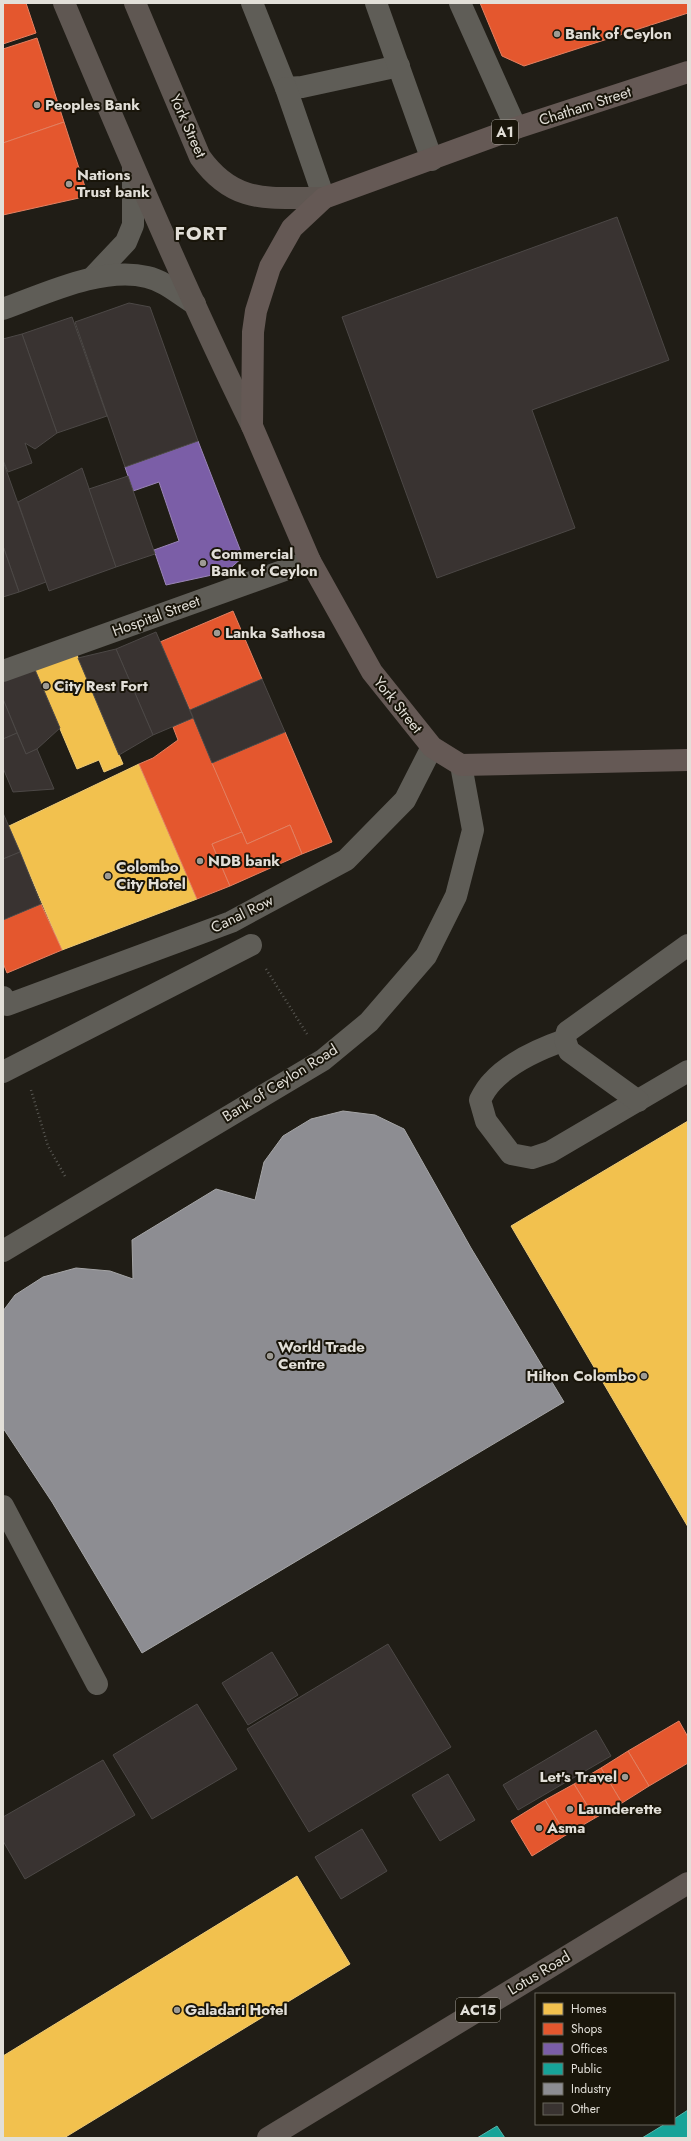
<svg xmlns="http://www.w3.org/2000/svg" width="691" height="2141" font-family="Jost,sans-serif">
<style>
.homes{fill:#f2c14e;stroke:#edca77}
.shops{fill:#e4572e;stroke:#e38061}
.offices{fill:#7b5ea7;stroke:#9a85b6}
.public{fill:#17a398;stroke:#54b5ab}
.industry{fill:#8d8d92;stroke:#a6a6a7}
.building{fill:#393331;stroke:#4c4846}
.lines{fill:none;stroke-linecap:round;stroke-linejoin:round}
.path{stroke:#585752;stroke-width:2.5;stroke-dasharray:1 3;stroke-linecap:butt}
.minor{stroke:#5f5d57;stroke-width:22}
.major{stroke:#5f5752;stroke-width:22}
.highway{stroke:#655955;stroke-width:22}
.poi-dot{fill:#9e9b94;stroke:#19150a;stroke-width:1.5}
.labels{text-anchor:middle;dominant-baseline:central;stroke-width:4;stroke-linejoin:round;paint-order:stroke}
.shield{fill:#19150a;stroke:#a6a29a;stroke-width:1}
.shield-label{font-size:14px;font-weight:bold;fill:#e2dfd8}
.poi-label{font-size:15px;font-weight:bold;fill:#e2dfd8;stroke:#19150a;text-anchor:start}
.street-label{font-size:15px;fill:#e2dfd8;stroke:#19150a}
.district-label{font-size:19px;font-weight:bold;letter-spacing:1px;fill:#e2dfd8;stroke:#19150a}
</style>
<rect width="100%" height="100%" fill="#201d16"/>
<g class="homes">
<polygon points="74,648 123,764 104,772 99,760 77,769 33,665"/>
<polygon points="139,764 197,899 62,950 9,826"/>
<polygon points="688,1121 688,1527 511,1226"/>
<polygon points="297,1876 350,1964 64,2138 3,2138 3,2056"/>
</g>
<g class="shops">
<polygon points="3,3 26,3 36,33 3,44"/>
<polygon points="480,3 688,3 688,13 524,66 502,56"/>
<polygon points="37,38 64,122 3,143 3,49"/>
<polygon points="64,122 88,196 3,215 3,143"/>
<polygon points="233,611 262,679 190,710 160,642"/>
<polygon points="193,718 242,832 212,844 230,886 197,899 139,764 153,758 178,740 173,727"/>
<polygon points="285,732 332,842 302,854 290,825 247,844 212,763"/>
<polygon points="290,825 302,854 230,886 212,844 242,832 247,844"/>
<polygon points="41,904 62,950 7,973 3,963 3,920"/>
<polygon points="679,1721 688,1737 688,1763 649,1786 628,1751"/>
<polygon points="628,1751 649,1786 622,1803 601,1768"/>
<polygon points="601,1768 622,1803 595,1818 574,1784"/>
<polygon points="574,1784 595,1818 566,1835 545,1800"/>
<polygon points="545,1800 566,1835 532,1856 511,1821"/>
</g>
<polygon class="offices" points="198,441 243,557 226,572 166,585 154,550 179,541 159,482 133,491 125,467"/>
<g class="public">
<polygon points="688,2110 688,2138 642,2138 665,2124 674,2124 674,2119"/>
<polygon points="497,2126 505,2138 477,2138"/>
</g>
<polygon class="industry" points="343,1111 375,1115 404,1129 471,1248 564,1402 142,1653 52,1502 3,1428 3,1311 15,1295 43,1277 76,1268 110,1271 133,1279 132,1240 216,1189 255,1200 264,1162 283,1136 311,1119"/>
<g class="building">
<polygon points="617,217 669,360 532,410 575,528 437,578 342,317"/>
<polygon points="129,303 150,307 198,441 125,467 75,322"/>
<polygon points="72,317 107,416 57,433 22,334"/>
<polygon points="22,334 57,433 35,449 25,443 32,463 8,472 3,460 3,339"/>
<polygon points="3,461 46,582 19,592 3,546"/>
<polygon points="82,468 116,567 49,591 18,502"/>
<polygon points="128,476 155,554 116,567 89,489"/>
<polygon points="3,546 19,592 3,597"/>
<polygon points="156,632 193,718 153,735 116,649"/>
<polygon points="116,649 153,735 119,755 78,658"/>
<polygon points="33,665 60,728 37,749 26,754 3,699 3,678"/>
<polygon points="262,679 285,732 212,763 190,710"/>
<polygon points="3,699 17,733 3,739"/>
<polygon points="17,733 26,754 37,749 54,789 13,792 3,768 3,739"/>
<polygon points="3,813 20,852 3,859"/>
<polygon points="20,852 41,904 3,920 3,859"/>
<polygon points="388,1644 451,1747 309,1832 247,1729"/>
<polygon points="272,1652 298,1695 248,1725 222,1683"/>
<polygon points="197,1704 237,1769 152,1819 113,1755"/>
<polygon points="596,1730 611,1756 518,1810 503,1785"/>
<polygon points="103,1760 135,1815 25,1879 3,1841 3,1817"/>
<polygon points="448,1774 475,1820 440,1841 412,1795"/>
<polygon points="362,1829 387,1871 341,1899 315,1857"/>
</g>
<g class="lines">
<g class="path">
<polyline points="266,969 307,1034"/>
<polyline points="31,1090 48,1146 66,1178"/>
</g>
<g class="minor">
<polyline points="252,3 286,88 302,87 399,66"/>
<polyline points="376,3 432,160"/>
<polyline points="460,3 516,128"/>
<polyline points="286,88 324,198"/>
<polyline points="93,277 126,242 133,225 133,167"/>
<path d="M3,309C45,294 102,266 147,277C165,281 180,295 195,304"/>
<polyline points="3,671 310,561"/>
<polyline points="3,997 7,1005 231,922 346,860 405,800 432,747"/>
<path d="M565,1040C539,1049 510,1062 492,1082C487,1087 483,1094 480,1100L486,1121L511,1154L532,1158L550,1152L688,1071"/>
<polyline points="3,1072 251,945"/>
<polyline points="638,1101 569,1051 565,1040 567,1032 688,945"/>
<polyline points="3,1251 323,1060 369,1022 426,956 456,896 473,830 461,765"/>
<polyline points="3,1506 97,1684"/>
</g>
<g class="major">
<path d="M64,3C124,145 184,287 252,426"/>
<path d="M135,3L200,157C235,206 270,197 324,198"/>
<polyline points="268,2138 688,1883"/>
</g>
<polyline class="highway" points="688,72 516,128 324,198 292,228 270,267 256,311 253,332 252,426 310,561 372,672 432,747 461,765 688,760"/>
</g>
<g class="poi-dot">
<circle cx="557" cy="34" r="4"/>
<circle cx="37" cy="105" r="4"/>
<circle cx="69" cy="184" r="4"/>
<circle cx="203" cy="563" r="4"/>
<circle cx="217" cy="633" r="4"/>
<circle cx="46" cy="686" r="4"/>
<circle cx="200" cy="861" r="4"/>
<circle cx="108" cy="876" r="4"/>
<circle cx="270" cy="1356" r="4"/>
<circle cx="644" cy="1376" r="4"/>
<circle cx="625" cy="1777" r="4"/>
<circle cx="570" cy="1809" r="4"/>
<circle cx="539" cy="1828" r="4"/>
<circle cx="177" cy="2010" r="4"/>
</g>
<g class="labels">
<g class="shield">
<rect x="492" y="120" width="26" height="24" rx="3"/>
<rect x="456" y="1998" width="44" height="24" rx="3"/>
</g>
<g class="shield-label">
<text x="505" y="132">A1</text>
<text x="478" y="2010">AC15</text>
</g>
<g class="poi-label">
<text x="565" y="34">Bank of Ceylon</text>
<text x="45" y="105">Peoples Bank</text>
<text x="77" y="175">Nations<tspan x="77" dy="17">Trust bank</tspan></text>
<text x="211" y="554">Commercial<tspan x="211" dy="17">Bank of Ceylon</tspan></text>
<text x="225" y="633">Lanka Sathosa</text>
<text x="54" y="686">City Rest Fort</text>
<text x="208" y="861">NDB bank</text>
<text x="116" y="867">Colombo<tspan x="116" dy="17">City Hotel</tspan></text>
<text x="278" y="1347">World Trade<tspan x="278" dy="17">Centre</tspan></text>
<text x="636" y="1376" text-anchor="end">Hilton Colombo</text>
<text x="617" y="1777" text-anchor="end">Let's Travel</text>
<text x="578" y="1809">Launderette</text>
<text x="547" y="1828">Asma</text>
<text x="185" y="2010">Galadari Hotel</text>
</g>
<g class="street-label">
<text transform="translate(585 106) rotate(-18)">Chatham Street</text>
<text transform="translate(188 126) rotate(66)">York Street</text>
<text transform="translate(156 616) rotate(-20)">Hospital Street</text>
<text transform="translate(398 705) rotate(51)">York Street</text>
<text transform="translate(242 914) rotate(-26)">Canal Row</text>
<text transform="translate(280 1083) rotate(-32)">Bank of Ceylon Road</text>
<text transform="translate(539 1973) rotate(-31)">Lotus Road</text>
</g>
<g class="district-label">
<text x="201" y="233">FORT</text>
</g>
</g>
<rect width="691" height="2141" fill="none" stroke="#e2dfd8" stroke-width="8"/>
<rect x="535" y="1993" width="140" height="132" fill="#19150a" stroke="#69665c"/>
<rect x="543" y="2003" width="20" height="12" fill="#f2c14e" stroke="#69665c"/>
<text x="571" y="2013" font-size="12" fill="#e2dfd8">Homes</text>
<rect x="543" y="2023" width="20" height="12" fill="#e4572e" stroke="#69665c"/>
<text x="571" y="2033" font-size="12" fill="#e2dfd8">Shops</text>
<rect x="543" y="2043" width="20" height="12" fill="#7b5ea7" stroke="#69665c"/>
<text x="571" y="2053" font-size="12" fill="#e2dfd8">Offices</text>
<rect x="543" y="2063" width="20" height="12" fill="#17a398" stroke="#69665c"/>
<text x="571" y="2073" font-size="12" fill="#e2dfd8">Public</text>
<rect x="543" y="2083" width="20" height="12" fill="#8d8d92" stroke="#69665c"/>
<text x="571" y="2093" font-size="12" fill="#e2dfd8">Industry</text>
<rect x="543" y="2103" width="20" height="12" fill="#393331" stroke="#69665c"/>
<text x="571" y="2113" font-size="12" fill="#e2dfd8">Other</text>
</svg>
